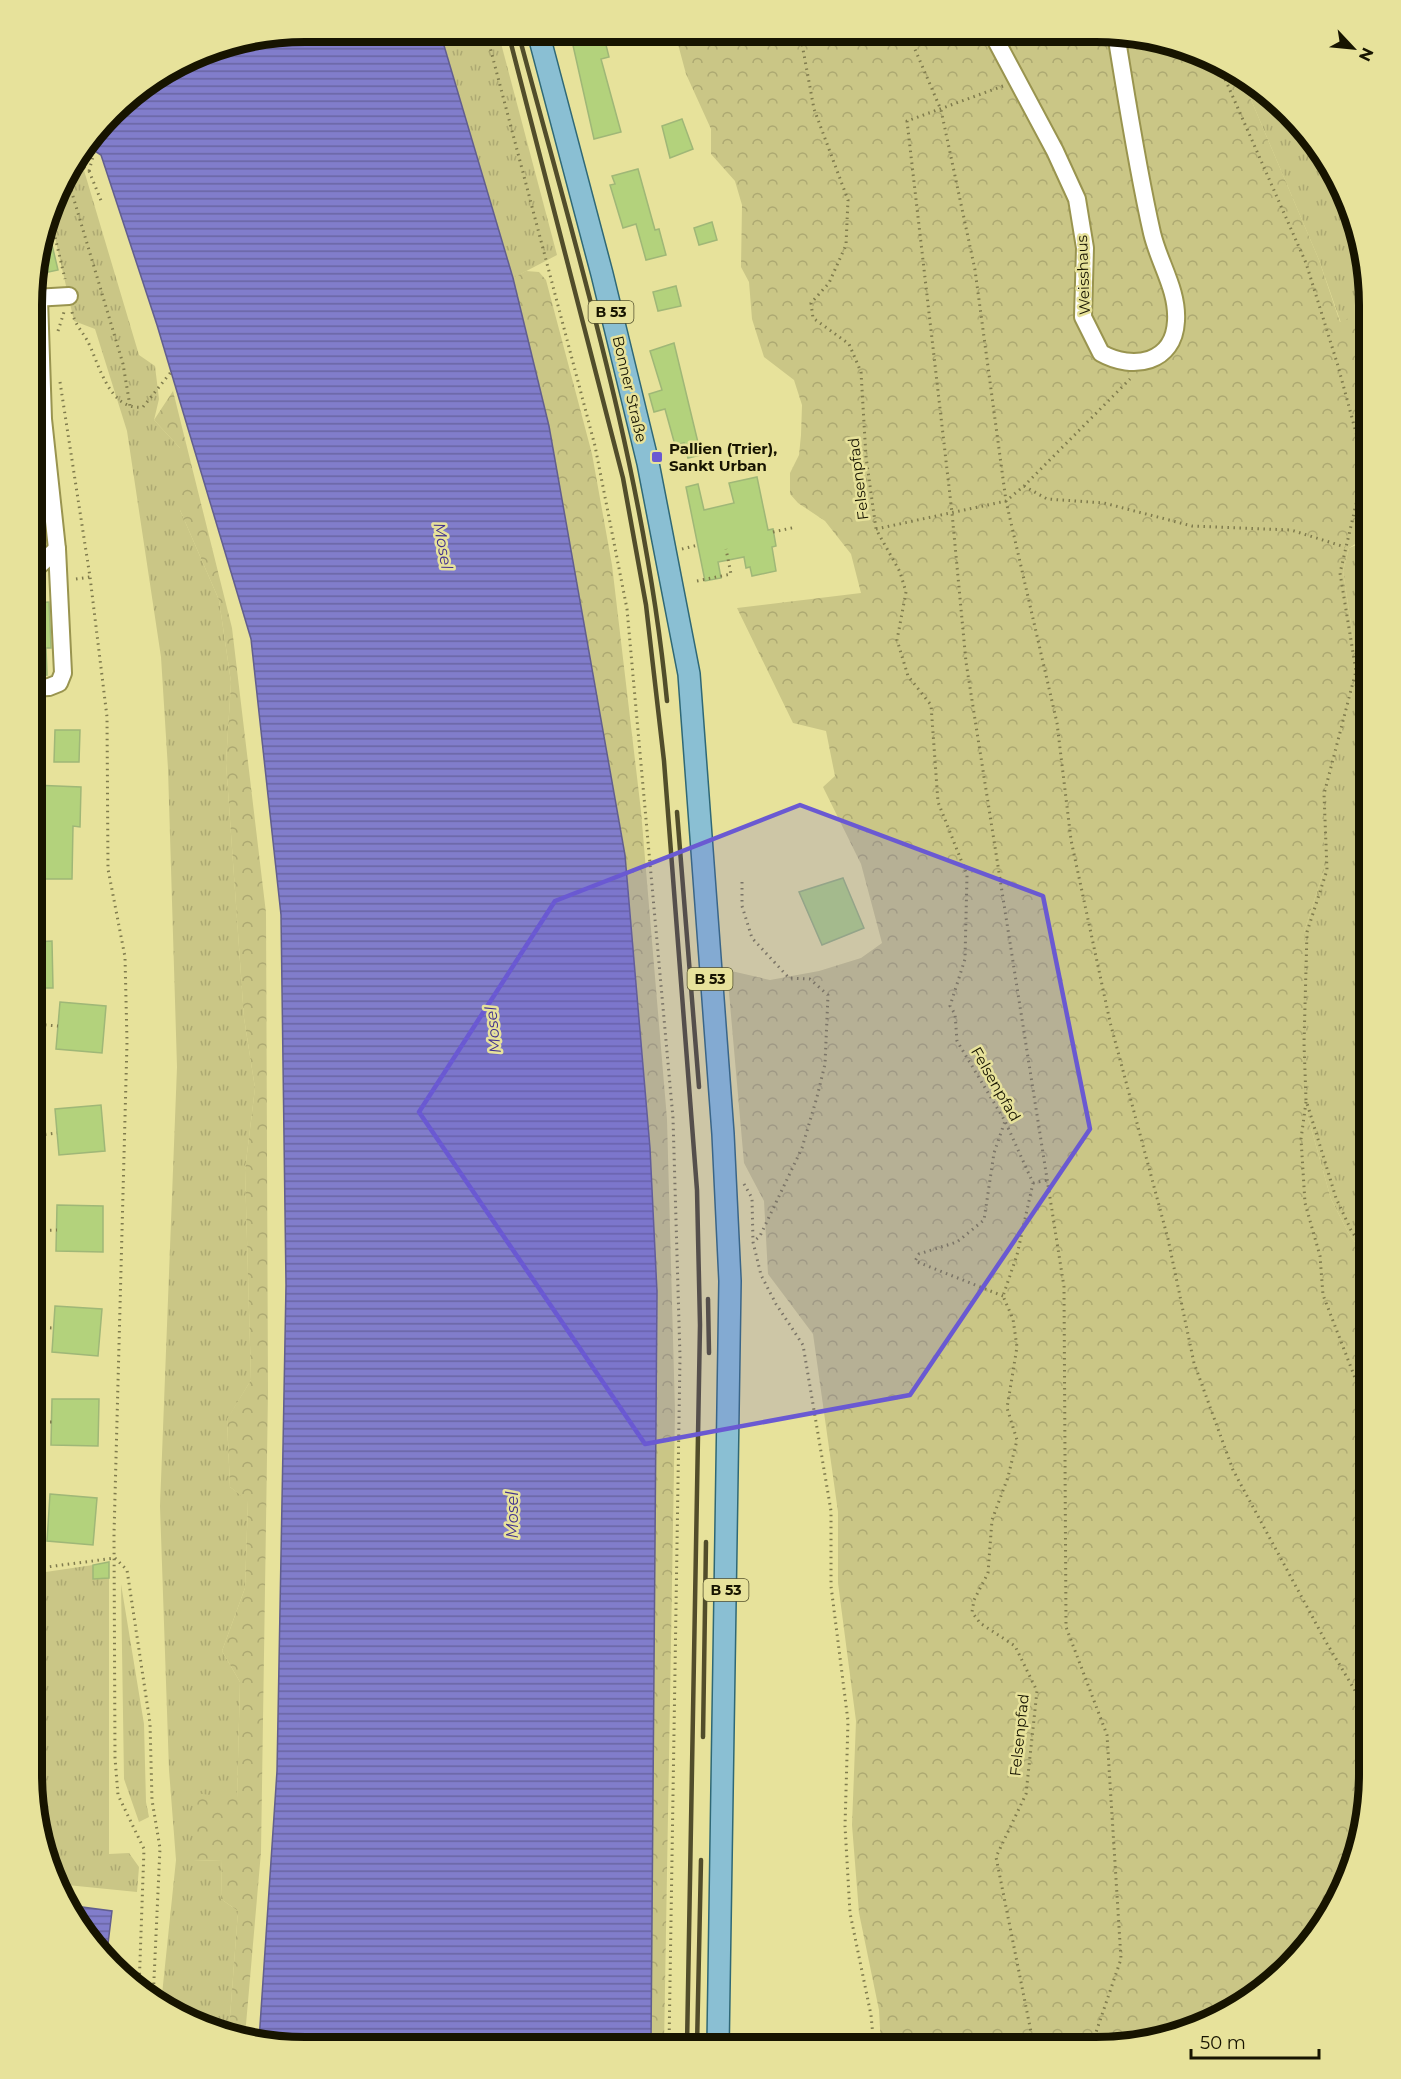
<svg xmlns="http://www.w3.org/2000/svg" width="1401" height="2079" font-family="Montserrat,sans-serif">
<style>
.grass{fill:url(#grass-tufts)}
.forest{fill:url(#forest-crowns)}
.water{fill:url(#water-rules);stroke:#615e8e;stroke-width:1.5}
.building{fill:#b3d27c;stroke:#9fb777;stroke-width:1.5}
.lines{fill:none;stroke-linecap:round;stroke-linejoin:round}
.minor-casing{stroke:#99944f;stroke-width:20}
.major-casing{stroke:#2f6876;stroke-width:24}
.path{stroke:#7f7b4d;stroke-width:3;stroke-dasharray:1.5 4.5;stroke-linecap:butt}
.minor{stroke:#fff;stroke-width:16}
.major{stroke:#8abfd3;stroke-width:21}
.rail{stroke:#514d2b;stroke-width:4.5}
.marked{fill:#6a59d2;fill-opacity:0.2;stroke:#6a59d2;stroke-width:4.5;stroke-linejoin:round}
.poi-dot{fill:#6a59d2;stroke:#e7e29b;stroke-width:2}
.labels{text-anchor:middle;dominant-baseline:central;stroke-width:5;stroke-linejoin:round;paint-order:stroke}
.shield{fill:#e7e29b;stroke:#55522e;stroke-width:1.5}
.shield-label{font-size:14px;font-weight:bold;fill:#171400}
.street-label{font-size:15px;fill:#171400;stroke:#e7e29b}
.poi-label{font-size:15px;font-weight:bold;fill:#171400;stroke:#e7e29b;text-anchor:start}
.water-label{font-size:16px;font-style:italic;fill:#41318f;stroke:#e7e29b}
.rim{fill:none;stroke:#171400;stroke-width:8}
</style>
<defs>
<pattern id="grass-tufts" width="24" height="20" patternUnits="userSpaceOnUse" patternTransform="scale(1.5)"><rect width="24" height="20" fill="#cac686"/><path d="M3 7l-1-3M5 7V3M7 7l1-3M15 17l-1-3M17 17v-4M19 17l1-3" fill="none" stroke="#ada972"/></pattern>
<pattern id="forest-crowns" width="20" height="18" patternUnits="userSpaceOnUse" patternTransform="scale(1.5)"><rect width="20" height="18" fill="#cac686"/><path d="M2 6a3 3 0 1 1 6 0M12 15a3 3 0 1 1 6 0" fill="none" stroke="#ada972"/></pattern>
<pattern id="water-rules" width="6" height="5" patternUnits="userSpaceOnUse" patternTransform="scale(1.5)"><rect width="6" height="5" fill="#817dcb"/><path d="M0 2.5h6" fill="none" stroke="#6965a2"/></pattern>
</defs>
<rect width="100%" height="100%" fill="#e7e29b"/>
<g class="grass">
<polygon points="440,32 498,32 557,255 513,278"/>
<polygon points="1241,76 1262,88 1341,185 1369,309 1341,323 1319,260"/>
<polygon points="74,161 83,167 139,355 155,366 159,399 154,420 180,448 180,510 219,600 231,682 226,763 244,1018 255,1088 245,1170 251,1380 227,1420 230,1487 248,1500 245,1588 222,1651 240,1682 237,1799 194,1861 222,1860 221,1899 238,1911 229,2030 161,2004 176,1860 169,1770 160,1506 177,1067 168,769 161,657 127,431 95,329 74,321 51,220 68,169"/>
<polygon points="41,455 49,540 40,559 33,565 34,456"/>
<polygon points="1369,540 1369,1262 1348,1232 1331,1199 1304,1103 1304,932 1324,870 1324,794 1358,671 1343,571 1349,548"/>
<polygon points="93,1565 94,1579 109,1578 109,1854 129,1853 139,1867 137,1892 57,1884 32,1774 32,1574"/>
<polygon points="121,1584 144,1724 146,1802 149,1817 139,1822 124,1779"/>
</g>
<g class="forest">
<polygon points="675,33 1132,34 1200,52 1241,76 1319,260 1340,322 1369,309 1369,535 1349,548 1343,571 1358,671 1324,794 1324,870 1304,932 1304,1103 1331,1199 1348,1232 1369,1262 1369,1792 1355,1862 1323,1926 1276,1980 1216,2019 1096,2047 881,2047 879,2010 859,1913 852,1825 856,1721 838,1583 838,1512 813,1334 768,1274 764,1201 744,1163 727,970 770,980 819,971 861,958 882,943 861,864 823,787 835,776 826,731 793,723 737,608 861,593 851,554 825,521 798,503 790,494 790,473 799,455 801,435 802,405 794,380 764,357 752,319 749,282 741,267 742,205 735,181 711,154 711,129 686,74"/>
<polygon points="526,271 539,272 546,280 592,454 612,565 641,811 667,1119 675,1411 664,2046 651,2046 657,1292 650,1148 625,854 549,426 513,278"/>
<polygon points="173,391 232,628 266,913 268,1392 261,1852 245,2036 229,2030 238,1911 221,1899 222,1860 193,1861 194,1793 237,1798 240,1682 222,1651 245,1588 248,1501 230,1487 227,1419 251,1380 245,1170 255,1088 244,1018 226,763 231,682 219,600 180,510 180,448 154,420"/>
</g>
<g class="water">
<polygon points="305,32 440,32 513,278 549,426 625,855 650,1148 657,1292 651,2046 270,2045 259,2041 277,1771 286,1285 281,915 251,639 157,325 101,155 87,146 125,99 217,46"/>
<polygon points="67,1905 112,1911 106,1960 99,1954"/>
</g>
<g class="building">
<polygon points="570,32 590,32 592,40 604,37 609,57 601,59 621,132 594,139"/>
<polygon points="682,119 693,149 670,158 662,126"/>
<polygon points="638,169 655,230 659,229 666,255 646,260 636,224 623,228 610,185 615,184 612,176"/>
<polygon points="712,222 717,240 699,245 694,228"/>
<polygon points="48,228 58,270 34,275 34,269"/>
<polygon points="676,286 681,306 658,311 653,292"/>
<polygon points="674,343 701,455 688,458 684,443 675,445 665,409 654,412 649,394 662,390 650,351"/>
<polygon points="757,477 768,530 773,529 776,546 772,547 776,571 752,576 750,567 746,568 744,557 718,562 721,578 705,581 686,487 698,484 704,510 734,503 729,483"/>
<polygon points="49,602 51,648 46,648 47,675 33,676 33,603"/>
<polygon points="55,730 80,730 79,762 54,762"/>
<polygon points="33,785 81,787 80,827 73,826 72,879 33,879"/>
<polygon points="843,878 864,928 822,945 799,892"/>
<polygon points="52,941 53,988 33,988 33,942"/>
<polygon points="60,1002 106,1006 102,1053 56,1049"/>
<polygon points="101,1105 105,1151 59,1155 55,1109"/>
<polygon points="57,1205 103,1206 103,1252 56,1251"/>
<polygon points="55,1306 102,1309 98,1356 52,1352"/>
<polygon points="52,1399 99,1399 98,1446 51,1445"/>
<polygon points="50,1494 97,1498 93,1545 47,1541"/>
<polygon points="109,1562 109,1578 93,1579 93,1565"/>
</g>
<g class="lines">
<defs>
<g id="minor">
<path d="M992,33L1055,151L1077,199L1085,248L1083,317L1101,353C1133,371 1174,363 1176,321C1178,290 1159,263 1152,233C1137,167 1127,100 1116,34"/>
<polyline points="34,298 69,296"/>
<polyline points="33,571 57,549"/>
<polyline points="33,688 49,687 59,683 63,673 57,549 43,419 39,298"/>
</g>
<polyline id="major" points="538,32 602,274 648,463 689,674 723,1134 730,1281 718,2046"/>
</defs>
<use href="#minor" class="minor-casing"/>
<use href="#major" class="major-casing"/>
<g class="path">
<polyline points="486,32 595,446 627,609 673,1118 680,1357 669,2046"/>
<polyline points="800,33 814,109 848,200 846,245 829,283 811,303 813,318 849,344 861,372 866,457 876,529 900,572 906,592 897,640 908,676 931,705 938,802 967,875 965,959 950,1006 955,1014 957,1041 1005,1121 1033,1183 1017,1255 1003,1296 1013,1319 1017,1347 1007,1408 1017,1440 1008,1477 992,1520 988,1573 974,1600 972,1612 980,1623 1015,1646 1037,1691 1026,1794 996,1857 1032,2037 1026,2047"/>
<polyline points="908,33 941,110 975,270 1006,501 1057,723 1071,840 1110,1022 1168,1239 1194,1363 1233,1470 1326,1642 1369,1714"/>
<polyline points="1218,63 1306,263 1338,366 1365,466 1340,573 1356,671 1324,794 1327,870 1307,932 1304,1043 1306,1100 1336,1198 1351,1230 1369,1258"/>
<polyline points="1003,86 907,121 952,513 966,662 1064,1287 1066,1627 1107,1735 1121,1959 1091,2047"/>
<polyline points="74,161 89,171 102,203"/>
<polyline points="89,171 94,153"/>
<polyline points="66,173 123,364 130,406"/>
<polyline points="51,220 65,279"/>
<path d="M72,312C75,324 81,330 87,340C99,362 108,411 143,407L171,372"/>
<polyline points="58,331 64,312"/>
<polyline points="60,382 90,577 107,717 108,869 125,957 127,1042 114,1534 115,1758 118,1795 144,1849 139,1989"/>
<polyline points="1362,479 1369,491"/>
<polyline points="1024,486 1047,499 1104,503 1192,526 1291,530 1345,547"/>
<polyline points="876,529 1006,501 1024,486 1130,379"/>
<polyline points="773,532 796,527"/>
<polyline points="682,549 698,545"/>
<polyline points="76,579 90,577"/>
<polyline points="697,581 731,574 726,549"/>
<polyline points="742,882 742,906 752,938 789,978 810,979 828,995 825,1064 817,1097 802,1148 760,1236 753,1242"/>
<polyline points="33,1024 58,1026"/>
<polyline points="1306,1102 1301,1139 1305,1203 1320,1256 1323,1295 1369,1414"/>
<polyline points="33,1136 57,1133"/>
<polyline points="1033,1183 1048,1180"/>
<polyline points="744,1184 752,1198 753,1242 761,1275 776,1304 803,1345 831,1511 831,1586 848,1721 845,1826 850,1913 871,2015 874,2047"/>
<polyline points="32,1231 57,1230"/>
<polyline points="1003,1296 915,1261 919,1254 957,1242 984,1220 994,1153 1005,1121"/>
<polyline points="32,1327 53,1328"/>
<polyline points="32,1422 52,1422"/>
<polyline points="32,1519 48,1519"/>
<polyline points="115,1558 127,1570 150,1723 152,1800 160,1848 153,2001"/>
<polyline points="32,1569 115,1558"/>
</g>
<use href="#minor" class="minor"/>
<use href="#major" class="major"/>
<g class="rail">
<polyline points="508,32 623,478 646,605 664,761 697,1190 700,1325 687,2046"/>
<path d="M518,32C577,252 645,474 667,701"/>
<polyline points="677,812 699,1087"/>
<polyline points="708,1299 709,1353"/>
<polyline points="703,1737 706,1542"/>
<polyline points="697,2046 701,1860"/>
</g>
</g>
<path class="marked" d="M800,805L1043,896L1090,1129L910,1395L645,1444L419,1112L555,901Z"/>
<rect class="poi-dot" x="651" y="451" width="12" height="12" rx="3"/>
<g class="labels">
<g class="shield">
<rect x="588.5" y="301" width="45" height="22" rx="4.5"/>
<rect x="687.5" y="968" width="45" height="22" rx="4.5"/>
<rect x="703.5" y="1579" width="45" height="22" rx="4.5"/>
</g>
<g class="shield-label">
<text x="611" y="312">B 53</text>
<text x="710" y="979">B 53</text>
<text x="726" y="1590">B 53</text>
</g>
<g class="street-label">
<text transform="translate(1083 275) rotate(-92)">Weisshaus</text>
<text transform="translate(630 389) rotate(77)">Bonner Straße</text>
<text transform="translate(858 479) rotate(-97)">Felsenpfad</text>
<text transform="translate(996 1084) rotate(60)">Felsenpfad</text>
<text transform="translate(1019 1735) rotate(-84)">Felsenpfad</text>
</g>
<g class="poi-label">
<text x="669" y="448">Pallien (Trier),<tspan x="669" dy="17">Sankt Urban</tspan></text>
</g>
<g class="water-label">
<text transform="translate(443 546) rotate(80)">Mosel</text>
<text transform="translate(493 1030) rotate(-96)">Mosel</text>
<text transform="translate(512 1515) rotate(-90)">Mosel</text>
</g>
</g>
<path d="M0 0H1401V2079H0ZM305 42H1096A263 263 0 0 1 1359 305V1774A263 263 0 0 1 1096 2037H305A263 263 0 0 1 42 1774V305A263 263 0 0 1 305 42Z" fill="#e7e29b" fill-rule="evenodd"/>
<path class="rim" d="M305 42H1096A263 263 0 0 1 1359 305V1774A263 263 0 0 1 1096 2037H305A263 263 0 0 1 42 1774V305A263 263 0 0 1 305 42Z"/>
<g transform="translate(1353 48) rotate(116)" stroke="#e7e29b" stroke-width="4.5" paint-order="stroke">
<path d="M0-4.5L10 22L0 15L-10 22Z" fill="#171400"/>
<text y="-9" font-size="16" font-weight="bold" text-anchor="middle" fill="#171400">N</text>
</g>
<path d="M1191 2049v9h128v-9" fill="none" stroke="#171400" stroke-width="3"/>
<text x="1200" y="2049" font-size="18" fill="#171400" stroke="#e7e29b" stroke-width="4.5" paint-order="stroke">50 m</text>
</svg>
